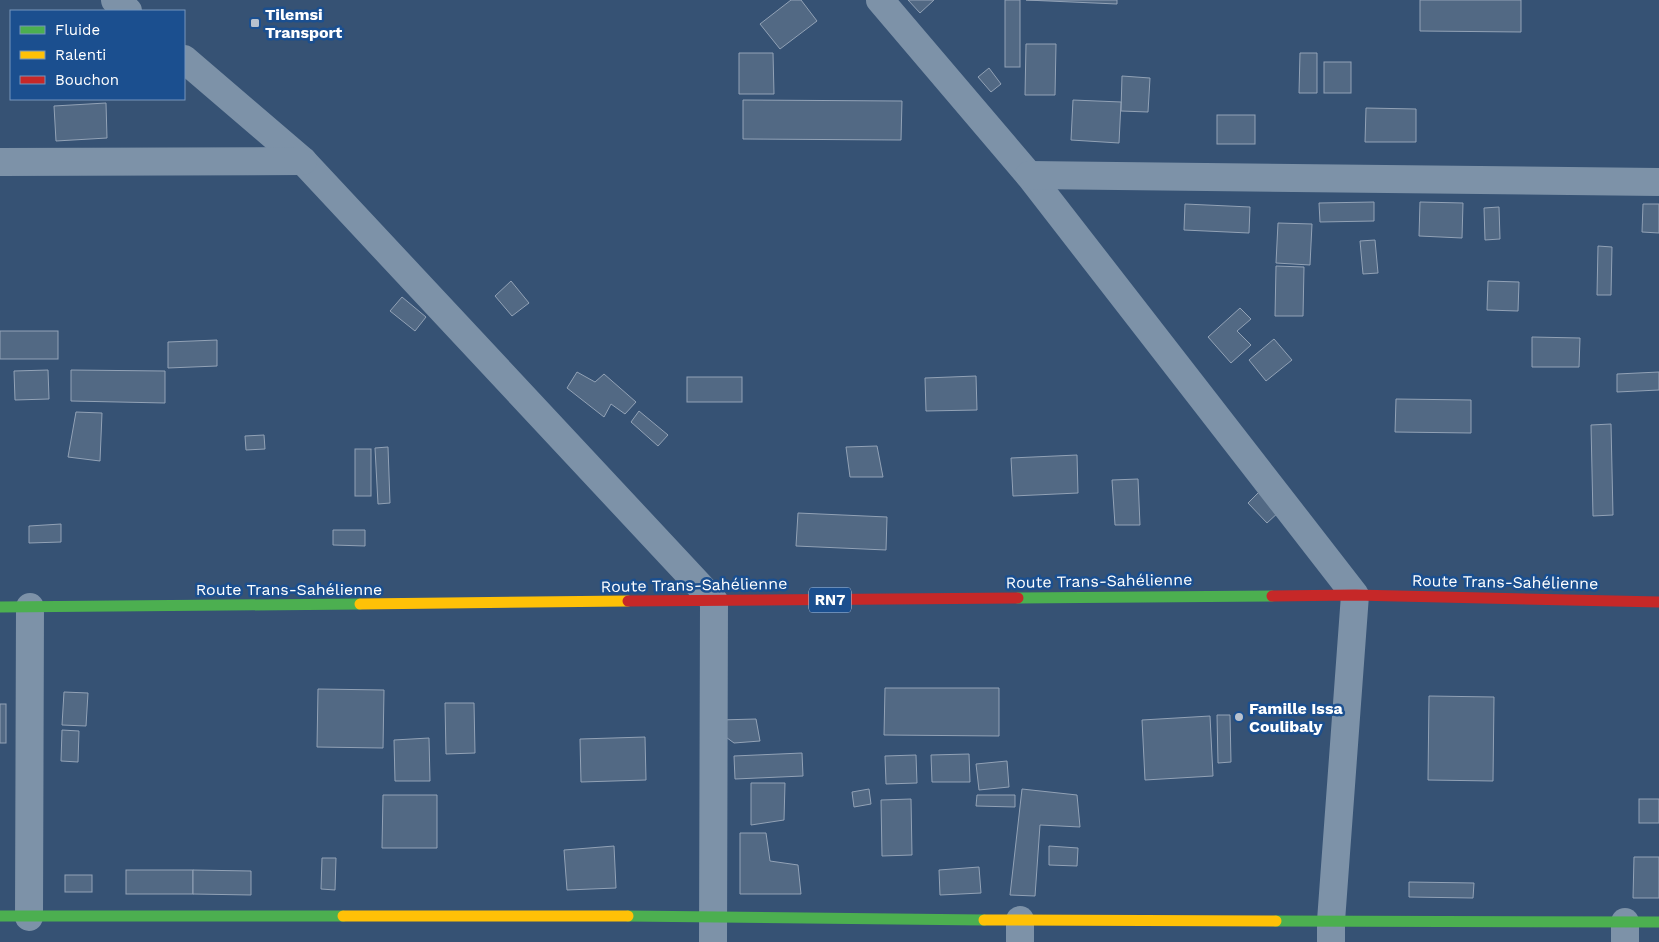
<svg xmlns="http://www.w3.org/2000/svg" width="1659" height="942" font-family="'Work Sans',sans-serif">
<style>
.building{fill:#526984;stroke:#92a2b6}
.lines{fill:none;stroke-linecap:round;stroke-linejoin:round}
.street{stroke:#7d92a8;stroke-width:28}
.fast{stroke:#4caf50;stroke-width:11}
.slow{stroke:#ffc107;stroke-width:11}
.jam{stroke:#c62828;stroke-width:11}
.poi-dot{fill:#b9c2ce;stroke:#1b4f8f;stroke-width:2}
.labels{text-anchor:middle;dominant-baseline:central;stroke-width:5;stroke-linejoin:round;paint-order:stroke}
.shield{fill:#1b4f8f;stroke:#bbcadd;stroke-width:1}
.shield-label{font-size:15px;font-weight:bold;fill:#fff}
.poi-label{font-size:16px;font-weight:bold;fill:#fff;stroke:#1b4f8f;text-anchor:start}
.street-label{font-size:16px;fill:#fff;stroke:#1b4f8f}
</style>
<rect width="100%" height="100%" fill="#365274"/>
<g class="building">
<polygon points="791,0 801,0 817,21 780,49 760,24"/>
<polygon points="908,0 934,0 920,13"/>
<rect x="1005" y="0" width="15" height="67"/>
<polygon points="1026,0 1117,0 1117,4"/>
<polygon points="1420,0 1521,0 1521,32 1420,31"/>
<polygon points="1026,44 1056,44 1055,95 1025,95"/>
<polygon points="739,53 773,53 774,94 739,94"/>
<polygon points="1300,53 1317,53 1317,93 1299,93"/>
<rect x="1324" y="62" width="27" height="31"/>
<polygon points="989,68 1001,84 991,92 978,77"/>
<polygon points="1122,76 1150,78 1148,112 1121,111"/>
<polygon points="743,100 902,101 901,140 743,139"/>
<polygon points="1073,100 1121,102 1119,143 1071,140"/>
<polygon points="106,103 107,138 56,141 54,106"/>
<polygon points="1366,108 1416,109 1416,142 1365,142"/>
<rect x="1217" y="115" width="38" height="29"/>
<polygon points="1374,202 1374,221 1320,222 1319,203"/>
<polygon points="1420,202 1463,203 1462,238 1419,236"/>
<polygon points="1185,204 1250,207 1249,233 1184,230"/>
<polygon points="1643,204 1659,204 1659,233 1642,232"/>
<polygon points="1499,207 1500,239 1485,240 1484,208"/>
<polygon points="1278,223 1312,224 1310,265 1276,263"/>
<polygon points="1375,240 1378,273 1363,274 1360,241"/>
<polygon points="1598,246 1612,247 1611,295 1597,295"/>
<polygon points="1276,266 1304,267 1303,316 1275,316"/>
<polygon points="511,281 529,303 512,316 495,296"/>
<polygon points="1488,281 1519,282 1518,311 1487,310"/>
<polygon points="402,297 426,317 415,331 390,311"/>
<polygon points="1240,308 1251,319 1237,331 1251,345 1231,363 1208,337"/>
<rect x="0" y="331" width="58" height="28"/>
<polygon points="1532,337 1580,338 1579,367 1532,367"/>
<polygon points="1274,339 1292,360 1266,381 1249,360"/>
<polygon points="217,340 217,366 168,368 168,342"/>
<polygon points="48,370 49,399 15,400 14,371"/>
<polygon points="71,370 165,371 165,403 71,401"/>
<polygon points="577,372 595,382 604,374 636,402 625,414 611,404 604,417 567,388"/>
<polygon points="1659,372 1659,390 1617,392 1617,374"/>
<polygon points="976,376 977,410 926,411 925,378"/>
<rect x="687" y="377" width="55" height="25"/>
<polygon points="1396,399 1471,400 1471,433 1395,432"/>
<polygon points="639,411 668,435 658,446 631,422"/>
<polygon points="76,412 102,413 100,461 68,457"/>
<polygon points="1611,424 1613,515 1593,516 1591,425"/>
<polygon points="264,435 265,449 246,450 245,436"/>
<polygon points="877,446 883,477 850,477 846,447"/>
<polygon points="388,447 390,503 378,504 375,448"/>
<rect x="355" y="449" width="16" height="47"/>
<polygon points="1077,455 1078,493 1013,496 1011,458"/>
<polygon points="1138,479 1140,525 1115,525 1112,480"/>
<polygon points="1261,490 1280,511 1267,523 1248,503"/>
<polygon points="798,513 887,517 886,550 796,546"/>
<polygon points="61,524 61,542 29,543 29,526"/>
<polygon points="333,530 365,530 365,546 333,545"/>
<polygon points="885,688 999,688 999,736 884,735"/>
<polygon points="318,689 384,690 383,748 317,747"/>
<polygon points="64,692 88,693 86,726 62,725"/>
<polygon points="1429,696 1494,697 1493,781 1428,780"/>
<polygon points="445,703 474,703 475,753 446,754"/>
<rect x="0" y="704" width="6" height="39"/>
<polygon points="1217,715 1230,715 1231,762 1218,763"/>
<polygon points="1210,716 1213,776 1145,780 1142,720"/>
<polygon points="756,719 760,741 734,743 719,732 719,720"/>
<polygon points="62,730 79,731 78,762 61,761"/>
<polygon points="645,737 646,780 581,782 580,739"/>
<polygon points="429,738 430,781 395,781 394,740"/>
<polygon points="802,753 803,776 735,779 734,756"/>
<polygon points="969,754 970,782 932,782 931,755"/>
<polygon points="916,755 917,783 886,784 885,756"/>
<polygon points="1007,761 1009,787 979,790 976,764"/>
<polygon points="751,783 785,783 784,820 751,825"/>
<polygon points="869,789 871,804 854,807 852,792"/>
<polygon points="1022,789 1077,795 1080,827 1040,825 1035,896 1010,895"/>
<polygon points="383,795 437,795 437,848 382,848"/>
<polygon points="977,795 1015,795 1015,807 976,806"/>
<polygon points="911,799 912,855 882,856 881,800"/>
<rect x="1639" y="799" width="20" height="24"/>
<polygon points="740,833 766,833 770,861 798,865 801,894 740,894"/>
<polygon points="614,846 616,888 567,890 564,850"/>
<polygon points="1049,846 1078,848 1077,866 1049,865"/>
<polygon points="1634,857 1659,857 1659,898 1633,898"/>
<polygon points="322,858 336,858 335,890 321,889"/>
<polygon points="979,867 981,893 940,895 939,870"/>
<rect x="126" y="870" width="67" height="24"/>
<polygon points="193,870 251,871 251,895 193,894"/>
<rect x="65" y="875" width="27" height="17"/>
<polygon points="1409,882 1474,883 1473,898 1409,897"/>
</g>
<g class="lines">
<g class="street">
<polyline points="115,0 128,11"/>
<polyline points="880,0 1029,175 1355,595 1331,921 1331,942"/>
<polyline points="184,59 303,161 714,601 713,942"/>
<polyline points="0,162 303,161"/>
<polyline points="1029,175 1659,182"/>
<polyline points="29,917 30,607"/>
<polyline points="1020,942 1020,920"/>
<polyline points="1625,942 1625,922"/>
</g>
<g class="fast">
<polyline points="1018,598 1272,596"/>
<polyline points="0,607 360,604"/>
<polyline points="0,916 343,916"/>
<polyline points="628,916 984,920"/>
<polyline points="1276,921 1659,922"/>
</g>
<g class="slow">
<polyline points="360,604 628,601"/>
<polyline points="343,916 628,916"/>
<polyline points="984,920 1276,921"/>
</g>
<g class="jam">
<polyline points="1272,596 1355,595 1659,602"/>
<polyline points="628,601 1018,598"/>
</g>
</g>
<g class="poi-dot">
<rect x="250" y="18" width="10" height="10" rx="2.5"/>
<circle cx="1239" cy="717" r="5"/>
</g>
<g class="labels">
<rect class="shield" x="809" y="587.5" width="42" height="25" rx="4"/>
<g class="shield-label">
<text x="830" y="600">RN7</text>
</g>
<g class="poi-label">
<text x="265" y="14">Tilemsi<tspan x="265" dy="18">Transport</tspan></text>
<text x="1249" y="708">Famille Issa<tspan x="1249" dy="18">Coulibaly</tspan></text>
</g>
<g class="street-label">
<text transform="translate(1099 581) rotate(-1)">Route Trans-Sahélienne</text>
<text transform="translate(1505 582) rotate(1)">Route Trans-Sahélienne</text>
<text transform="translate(694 585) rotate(-1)">Route Trans-Sahélienne</text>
<text x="289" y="589">Route Trans-Sahélienne</text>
</g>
</g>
<rect x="10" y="10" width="175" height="90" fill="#1b4f8f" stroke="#7695bc"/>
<rect x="20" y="26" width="25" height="8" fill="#4caf50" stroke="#7695bc"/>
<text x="55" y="35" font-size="15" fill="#ffffff">Fluide</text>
<rect x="20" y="51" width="25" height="8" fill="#ffc107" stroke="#7695bc"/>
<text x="55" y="60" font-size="15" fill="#ffffff">Ralenti</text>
<rect x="20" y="76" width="25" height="8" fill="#c62828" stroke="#7695bc"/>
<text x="55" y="85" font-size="15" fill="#ffffff">Bouchon</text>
</svg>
